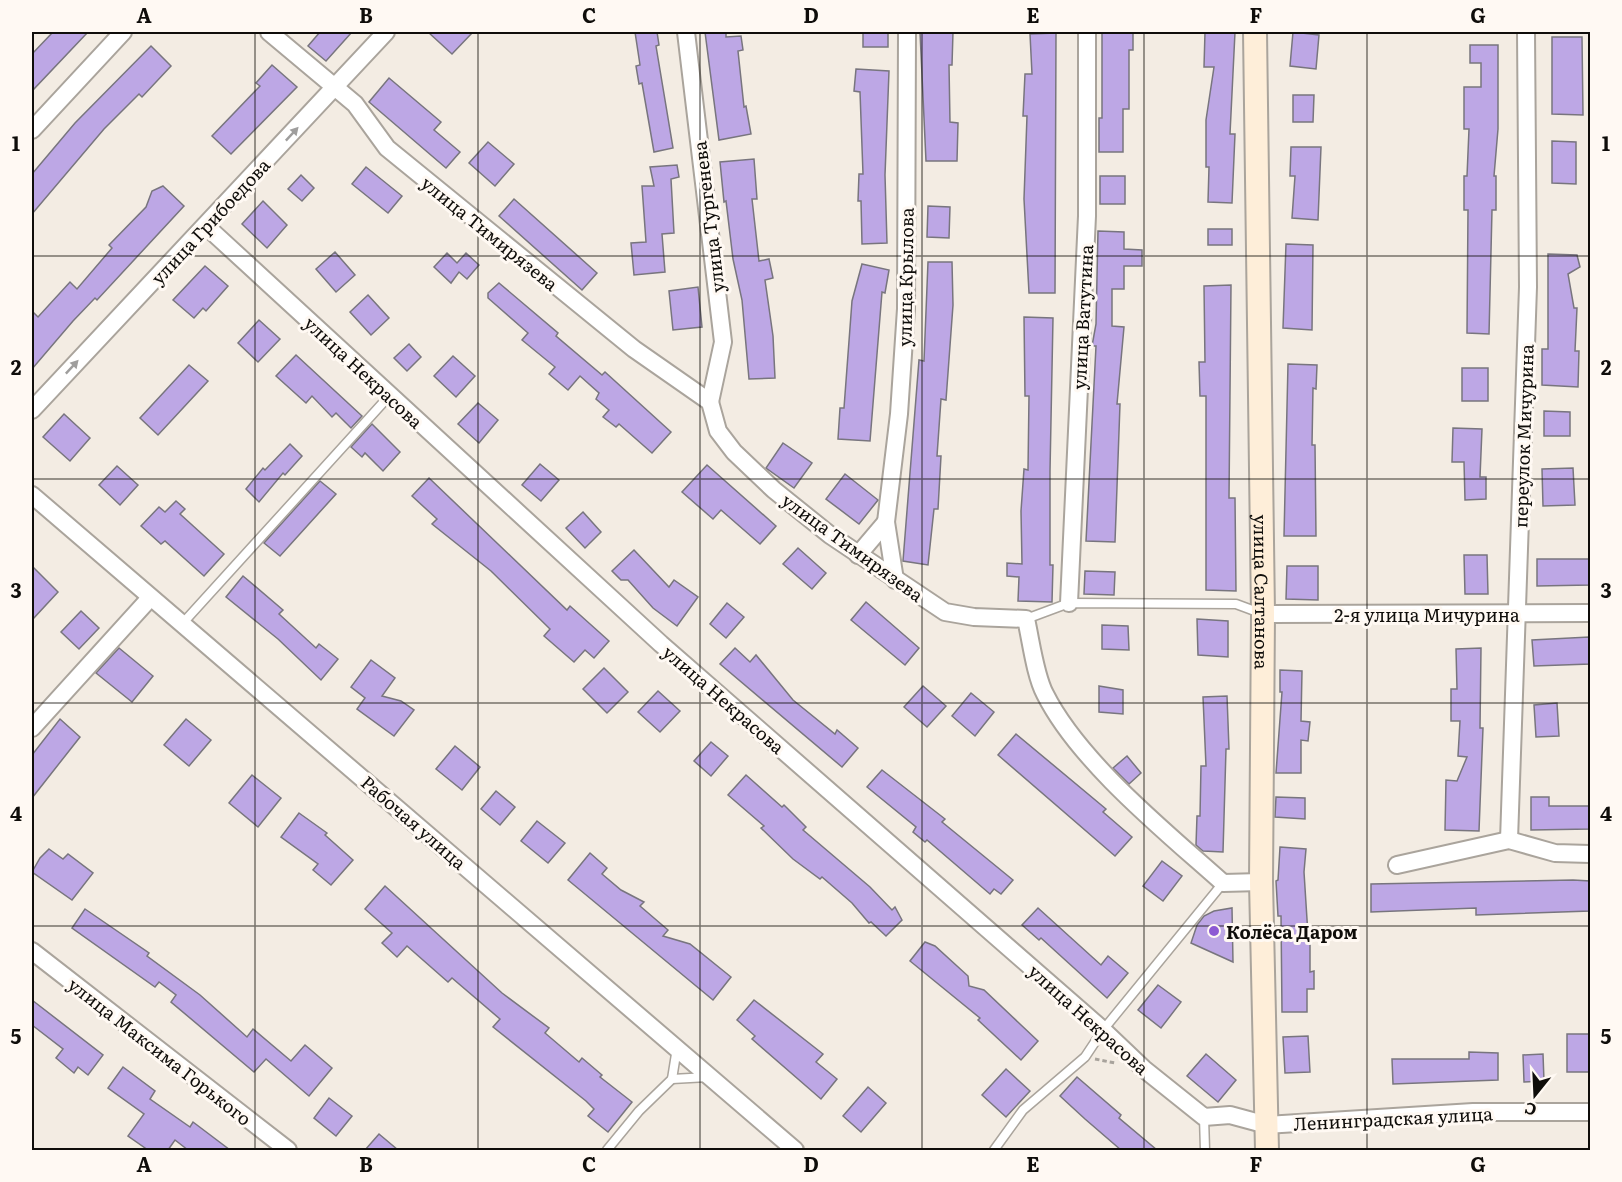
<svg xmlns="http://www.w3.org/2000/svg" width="1622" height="1182" font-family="Literata,serif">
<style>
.building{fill:#bda7e5;stroke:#78757e;stroke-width:1.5}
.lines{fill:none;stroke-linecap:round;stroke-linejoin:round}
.lane-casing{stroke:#aaa49c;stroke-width:11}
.street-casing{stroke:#aaa49c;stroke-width:20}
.secondary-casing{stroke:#aaa49c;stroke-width:26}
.path{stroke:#a8a39c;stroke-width:3;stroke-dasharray:4.5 3;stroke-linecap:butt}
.lane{stroke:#fff;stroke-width:8}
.street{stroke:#fff;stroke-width:16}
.secondary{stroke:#feeed9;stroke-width:22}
.oneway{fill:#9f9e9d}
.grid{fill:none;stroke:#0f0d0a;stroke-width:1.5;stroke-opacity:0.55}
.poi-dot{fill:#8d5ad3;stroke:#fff9f3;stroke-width:2}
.labels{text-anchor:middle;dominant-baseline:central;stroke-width:6;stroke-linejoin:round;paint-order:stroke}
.street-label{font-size:18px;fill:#0f0d0a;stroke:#fff9f3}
.poi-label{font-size:18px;font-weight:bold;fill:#0f0d0a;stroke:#fff9f3;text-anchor:start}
.neatline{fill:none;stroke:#0f0d0a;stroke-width:2}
.grid-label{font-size:20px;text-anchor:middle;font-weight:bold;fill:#0f0d0a}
</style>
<rect width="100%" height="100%" fill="#f3ece3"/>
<g class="building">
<polygon points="53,32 88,32 32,91 32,54"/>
<polygon points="320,32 352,32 326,61 308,46"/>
<polygon points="428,32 473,32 452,54"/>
<polygon points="635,32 657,32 659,45 656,46 673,148 654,152 642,83 639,84 636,66 640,65"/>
<polygon points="705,32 726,32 726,37 741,36 743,50 738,51 744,107 746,106 751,134 719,140"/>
<rect x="863" y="32" width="25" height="15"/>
<polygon points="920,32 953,32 952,65 949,65 950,122 958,123 957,161 926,161"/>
<polygon points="1102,32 1133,32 1133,50 1129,50 1129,109 1123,109 1123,152 1099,152 1099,118 1102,118"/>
<polygon points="1205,32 1235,32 1230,134 1235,134 1232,203 1208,202 1209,167 1206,167 1206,120 1214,67 1204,67"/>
<polygon points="1293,32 1319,35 1316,69 1290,66"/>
<polygon points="1056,33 1055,293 1029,293 1024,199 1027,116 1023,116 1025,74 1032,74 1030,34"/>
<polygon points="1552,37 1582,37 1583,115 1552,114"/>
<polygon points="1470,45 1498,45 1498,129 1494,176 1496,176 1496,210 1492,210 1489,334 1467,333 1468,210 1464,210 1464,176 1467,176 1469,129 1464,129 1464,87 1481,87 1481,63 1470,63"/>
<polygon points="151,46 171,66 142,97 139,94 104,129 32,214 32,174 75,123"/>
<polygon points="272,65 297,87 231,154 212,136 260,86 256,83"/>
<polygon points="856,69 889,71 885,175 887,243 862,244 861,201 858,201 859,174 863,174 860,92 854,91"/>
<polygon points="389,78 441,122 434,130 460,152 446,168 369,102"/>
<polygon points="1293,95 1314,95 1313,122 1293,122"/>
<polygon points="1552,141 1576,142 1576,184 1552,183"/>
<polygon points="488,142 514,164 495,186 469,163"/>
<polygon points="1291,147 1321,147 1318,220 1292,218 1295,176 1290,176"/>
<polygon points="754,159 757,199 752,199 759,261 769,259 773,278 765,280 773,336 775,378 749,379 742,300 733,259 726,201 724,202 720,162"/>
<polygon points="677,165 679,177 671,179 674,233 662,234 665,272 634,275 631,243 646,242 642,186 654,186 650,167"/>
<polygon points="366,167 402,196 388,213 352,184"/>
<polygon points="301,175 314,188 302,201 288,189"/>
<rect x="1100" y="176" width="25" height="28"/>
<polygon points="163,186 184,206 97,300 95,298 73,321 32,369 32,311 38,317 70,282 77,289 112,248 109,245 146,207 152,191"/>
<polygon points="514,199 597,273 582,290 499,216"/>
<polygon points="263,201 287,225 267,248 242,224"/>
<polygon points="928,206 950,207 949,238 927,237"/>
<rect x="1208" y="229" width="24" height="16"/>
<polygon points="1098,231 1124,232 1124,249 1142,250 1142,266 1124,266 1124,289 1112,289 1112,326 1124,327 1117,404 1120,404 1115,542 1086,541 1096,346 1092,346 1096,324"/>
<polygon points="1286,244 1313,245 1312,330 1283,328"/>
<polygon points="335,252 355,275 336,292 316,269"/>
<polygon points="447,253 457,263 466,253 479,265 467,279 459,272 451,283 434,267"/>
<polygon points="1548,254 1577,255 1580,267 1568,274 1574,308 1577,308 1575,351 1579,351 1578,387 1542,385 1542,349 1548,349"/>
<polygon points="928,262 952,262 953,305 946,400 941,399 937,456 941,456 938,509 934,509 928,565 903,561 919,360 924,361"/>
<polygon points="862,264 889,270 885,293 882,292 870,441 838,439 840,408 844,408 852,301"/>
<polygon points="205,266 228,286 206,311 203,308 194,318 173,300"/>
<polygon points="499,283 558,333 556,336 602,375 605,372 671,432 652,453 619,424 616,427 603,417 609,410 596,399 599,393 580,376 568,390 549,374 555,367 522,340 528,333 488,298 488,293"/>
<polygon points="1231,285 1229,498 1235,498 1236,591 1206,590 1206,396 1200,396 1199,362 1205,362 1204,286"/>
<polygon points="698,287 702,327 673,330 669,291"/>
<polygon points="368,295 389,318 371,335 350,312"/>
<polygon points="1024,317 1053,318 1050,471 1050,565 1053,565 1052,602 1018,601 1019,577 1007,576 1007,563 1022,564 1021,511 1024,469 1028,470 1029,396 1025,396"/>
<polygon points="259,320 280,339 258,362 238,343"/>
<polygon points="409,344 421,357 407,371 394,358"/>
<polygon points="296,355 362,416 351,428 336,413 332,417 312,396 306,403 276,376"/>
<polygon points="453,356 475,376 456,397 434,376"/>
<polygon points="1288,364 1317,365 1316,389 1313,388 1312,445 1315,445 1316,536 1284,536"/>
<polygon points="189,365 208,381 158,435 140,418"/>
<rect x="1462" y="368" width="26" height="33"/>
<polygon points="478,403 498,420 479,443 458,424"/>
<polygon points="1544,411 1570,412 1570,436 1544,436"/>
<polygon points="64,414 90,438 70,461 43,437"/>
<polygon points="372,424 400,452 383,471 365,453 362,457 351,447"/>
<polygon points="1453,428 1482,429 1480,477 1486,477 1486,499 1465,500 1464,462 1452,462"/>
<polygon points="783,443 812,463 794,488 766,468"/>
<polygon points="290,444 302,456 285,475 283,473 259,502 246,489 263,468 265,470"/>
<polygon points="540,464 559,480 541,501 522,485"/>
<polygon points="707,465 776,526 760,544 721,510 713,519 682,492"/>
<polygon points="117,466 138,485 120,505 99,485"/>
<polygon points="1573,468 1575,505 1543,506 1542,469"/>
<polygon points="845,474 878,500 859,524 826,499"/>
<polygon points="429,478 567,610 570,606 609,641 594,658 585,650 574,662 544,636 550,629 491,571 432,524 437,519 412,496"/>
<polygon points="320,481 336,494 280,556 264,543"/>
<polygon points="176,501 185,509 180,514 224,554 204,576 165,541 161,544 141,526 159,507 165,512"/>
<polygon points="583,512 601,532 585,548 566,528"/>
<polygon points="798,548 826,573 812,589 783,564"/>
<polygon points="634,550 669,587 674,580 698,597 677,626 653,608 628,580 621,580 612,571"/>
<polygon points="1464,555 1487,555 1488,594 1465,594"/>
<polygon points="1537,559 1590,559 1590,585 1537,586"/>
<polygon points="32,566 58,592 32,620"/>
<polygon points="1287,566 1318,566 1318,600 1286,599"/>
<polygon points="1085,571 1115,572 1114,595 1084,594"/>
<polygon points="243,576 283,610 279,614 316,648 319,644 338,659 321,680 278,639 226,597"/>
<polygon points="866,602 919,648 905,665 851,620"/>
<polygon points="727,603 744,617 726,638 710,624"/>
<polygon points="81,611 99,628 79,649 61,632"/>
<polygon points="1197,619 1228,621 1228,657 1198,655"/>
<polygon points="1102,625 1128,626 1129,650 1102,649"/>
<polygon points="1589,637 1590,664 1534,666 1532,640"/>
<polygon points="119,648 153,676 132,702 96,673"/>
<polygon points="735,648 750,662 756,655 793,700 835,734 837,730 858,748 842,767 720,664"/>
<polygon points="1481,648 1480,728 1483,728 1479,831 1445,830 1446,780 1457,781 1467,757 1458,756 1460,721 1451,721 1451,689 1457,689 1456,649"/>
<polygon points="371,660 395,678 382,696 401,701 414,710 394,736 357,709 365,698 351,687"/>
<polygon points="604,668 628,692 607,713 583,689"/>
<polygon points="1280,670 1302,671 1301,721 1310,722 1308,741 1301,740 1301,773 1276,773 1282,692 1280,692"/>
<polygon points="923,686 946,706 927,727 904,707"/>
<polygon points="1099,686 1123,690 1123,714 1099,712"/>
<polygon points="658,691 680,711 660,732 638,712"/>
<polygon points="971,693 994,712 975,736 952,716"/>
<polygon points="1227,696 1229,749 1226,749 1223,852 1203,851 1196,845 1197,816 1200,816 1201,766 1206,766 1203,697"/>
<polygon points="1557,703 1559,736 1536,737 1534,705"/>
<polygon points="60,719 80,737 32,798 32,755"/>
<polygon points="186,719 211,740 189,766 164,745"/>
<polygon points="1016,734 1106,809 1103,812 1132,837 1115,856 998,755"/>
<polygon points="711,742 728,756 711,776 694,761"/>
<polygon points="455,746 480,767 462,790 436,769"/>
<polygon points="1127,756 1141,773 1129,784 1113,768"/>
<polygon points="882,770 945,819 942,822 1013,880 1001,894 994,889 990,894 927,840 925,842 913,832 916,827 867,787"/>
<polygon points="252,775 281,798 258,827 229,803"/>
<polygon points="746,775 782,807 784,805 806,827 803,830 870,887 892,910 895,907 902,920 886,936 871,922 869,923 852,903 822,877 820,879 793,859 761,828 764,826 728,795"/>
<polygon points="496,791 515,807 500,825 481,809"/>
<polygon points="1276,797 1305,798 1305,819 1275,817"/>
<polygon points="1531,797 1549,797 1549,806 1590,806 1590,829 1531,830"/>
<polygon points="299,813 327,833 325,835 353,860 331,885 313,870 318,864 281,837"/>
<polygon points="537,821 565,843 548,863 521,841"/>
<polygon points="1280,847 1306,849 1304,872 1308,935 1310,935 1310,972 1314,971 1314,989 1307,989 1307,1012 1282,1012 1281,916 1278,916 1276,881 1278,880"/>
<polygon points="49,849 63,859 68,854 93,873 72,900 32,872 40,858"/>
<polygon points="590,853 607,868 602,874 621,890 644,902 640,906 668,930 663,936 690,944 731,977 713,1000 568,880"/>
<polygon points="1162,861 1182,876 1163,901 1143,886"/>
<polygon points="1573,880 1590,881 1590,911 1476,915 1476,908 1371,912 1371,884"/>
<polygon points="385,886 502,993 549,1028 545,1033 579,1062 582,1058 602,1075 600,1077 632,1102 608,1132 588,1116 594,1109 586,1101 493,1027 500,1019 452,978 448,982 407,946 397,957 382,943 392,933 365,909"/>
<polygon points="1038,908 1101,965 1108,956 1128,973 1107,998 1041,938 1039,940 1022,925"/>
<polygon points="1232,908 1233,962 1191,943 1197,925 1204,916 1214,911"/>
<polygon points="85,909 149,953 147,956 200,995 247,1037 253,1029 291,1061 305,1045 332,1068 309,1096 266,1059 254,1072 171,1002 176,995 159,982 155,987 72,928"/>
<polygon points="925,942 935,946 968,976 969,986 984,990 1038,1041 1021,1060 978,1020 980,1018 910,961"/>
<polygon points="1158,985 1181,1002 1161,1028 1138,1010"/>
<polygon points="32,1000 103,1055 88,1075 78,1067 74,1073 56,1058 63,1049 32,1025"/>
<polygon points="754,1000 823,1054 816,1062 837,1079 821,1099 752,1039 755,1036 737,1020"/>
<polygon points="1567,1034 1589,1034 1590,1072 1567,1072"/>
<polygon points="1308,1036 1310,1072 1285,1073 1283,1037"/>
<polygon points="1469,1052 1498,1053 1498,1080 1393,1084 1392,1059 1469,1059"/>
<polygon points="1206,1054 1236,1080 1218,1102 1187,1076"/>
<polygon points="1543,1054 1544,1081 1524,1082 1523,1055"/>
<polygon points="123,1067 155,1091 150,1099 190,1127 193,1122 230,1150 188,1150 175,1140 168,1150 148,1150 128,1136 144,1114 108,1088"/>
<polygon points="1006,1069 1030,1091 1006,1117 982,1095"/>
<polygon points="1077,1077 1121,1115 1119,1118 1157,1150 1121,1150 1085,1119 1060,1096"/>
<polygon points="868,1087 886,1103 861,1132 843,1116"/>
<polygon points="329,1098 352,1116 336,1136 314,1118"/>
<polygon points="379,1134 398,1150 365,1150"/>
</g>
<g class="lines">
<defs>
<g id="lane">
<polyline points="1026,619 1069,603 1236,604 1263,614"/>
<polyline points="182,624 390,395"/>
<polyline points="672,1079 708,1077"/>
<polyline points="1204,1117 1205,1150"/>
<polyline points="607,1150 639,1111 672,1079 677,1048"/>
<polyline points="994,1150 1023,1110 1085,1057 1103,1030 1223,883"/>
</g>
<g id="street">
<path d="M269,32L355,104L387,148L634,349L710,402L718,431L734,452L774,490L830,535L945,612L974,617L1026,619C1031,641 1035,675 1045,694C1079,762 1166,832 1223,883L1261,882"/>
<polyline points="686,32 723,342 710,402"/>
<polyline points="32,130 123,32"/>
<polyline points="206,226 661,644 1103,1030 1144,1069 1204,1117 1230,1115 1267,1125 1473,1112 1590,1112"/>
<polyline points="32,410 386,32"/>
<polyline points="32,495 795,1150"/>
<polyline points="858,555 886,522"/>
<polyline points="895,580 886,522 899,414 906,309 907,32"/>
<polyline points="1069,603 1087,216 1087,32"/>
<polyline points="1263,614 1590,613"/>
<polyline points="32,728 150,598"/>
<polyline points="1509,840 1528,287 1526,32"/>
<polyline points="1397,865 1509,840 1555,853 1590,854"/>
<polyline points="32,951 288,1150"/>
</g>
<g id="secondary">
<path id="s1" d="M1255,32L1263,614L1261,882L1267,1150"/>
</g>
</defs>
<use href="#lane" class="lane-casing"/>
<use href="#street" class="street-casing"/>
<use href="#secondary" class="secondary-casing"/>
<polyline class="path" points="1095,1059 1115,1063"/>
<use href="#lane" class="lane"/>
<use href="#street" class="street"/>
<use href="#secondary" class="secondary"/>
</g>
<defs><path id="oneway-solid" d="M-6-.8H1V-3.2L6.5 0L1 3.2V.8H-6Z" transform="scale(1.5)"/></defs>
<g class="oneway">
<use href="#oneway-solid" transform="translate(292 134) rotate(-47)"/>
<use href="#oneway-solid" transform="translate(72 367) rotate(-47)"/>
</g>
<path class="grid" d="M255,32V1150M478,32V1150M700,32V1150M922,32V1150M1144,32V1150M1367,32V1150M32,256H1590M32,479H1590M32,703H1590M32,926H1590"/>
<circle class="poi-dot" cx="1214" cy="931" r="6"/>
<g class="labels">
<g class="street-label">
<text transform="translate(708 217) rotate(-97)">улица Тургенева</text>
<text transform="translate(210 221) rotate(-47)">улица Грибоедова</text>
<text transform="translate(490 233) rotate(39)">улица Тимирязева</text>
<text transform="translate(905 277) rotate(-89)">улица Крылова</text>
<text transform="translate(1082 317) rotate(-87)">улица Ватутина</text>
<text transform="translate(364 372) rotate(43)">улица Некрасова</text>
<text transform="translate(1523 436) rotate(-88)">переулок Мичурина</text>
<text transform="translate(853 547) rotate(36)">улица Тимирязева</text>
<text stroke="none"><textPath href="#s1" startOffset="560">улица Салтанова</textPath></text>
<text x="1427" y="614">2-я улица Мичурина</text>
<text transform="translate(724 699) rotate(41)">улица Некрасова</text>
<text transform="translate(414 822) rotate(41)">Рабочая улица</text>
<text transform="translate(1089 1019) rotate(42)">улица Некрасова</text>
<text transform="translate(160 1051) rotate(38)">улица Максима Горького</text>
<text transform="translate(1393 1118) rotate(-3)">Ленинградская улица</text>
</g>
<g class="poi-label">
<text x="1226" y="931">Колёса Даром</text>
</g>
</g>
<rect width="1622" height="1182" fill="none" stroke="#fff9f3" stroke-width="66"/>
<g transform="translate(1535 1095) rotate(198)" stroke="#fff9f3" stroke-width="4.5" paint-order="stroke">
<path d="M0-4.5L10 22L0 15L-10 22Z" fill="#0f0d0a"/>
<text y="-9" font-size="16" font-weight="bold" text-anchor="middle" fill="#0f0d0a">С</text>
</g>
<rect x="33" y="33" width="1556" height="1116" class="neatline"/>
<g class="grid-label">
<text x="144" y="23">A</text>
<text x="366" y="23">B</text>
<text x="589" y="23">C</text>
<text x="811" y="23">D</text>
<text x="1033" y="23">E</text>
<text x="1256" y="23">F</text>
<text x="1478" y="23">G</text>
<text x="16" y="151">1</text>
<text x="1606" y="151">1</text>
<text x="16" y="375">2</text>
<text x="1606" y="375">2</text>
<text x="16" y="598">3</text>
<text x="1606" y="598">3</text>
<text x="16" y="821">4</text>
<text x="1606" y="821">4</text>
<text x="16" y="1044">5</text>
<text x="1606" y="1044">5</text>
<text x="144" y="1172">A</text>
<text x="366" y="1172">B</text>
<text x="589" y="1172">C</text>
<text x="811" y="1172">D</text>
<text x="1033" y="1172">E</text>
<text x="1256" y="1172">F</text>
<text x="1478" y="1172">G</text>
</g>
</svg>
